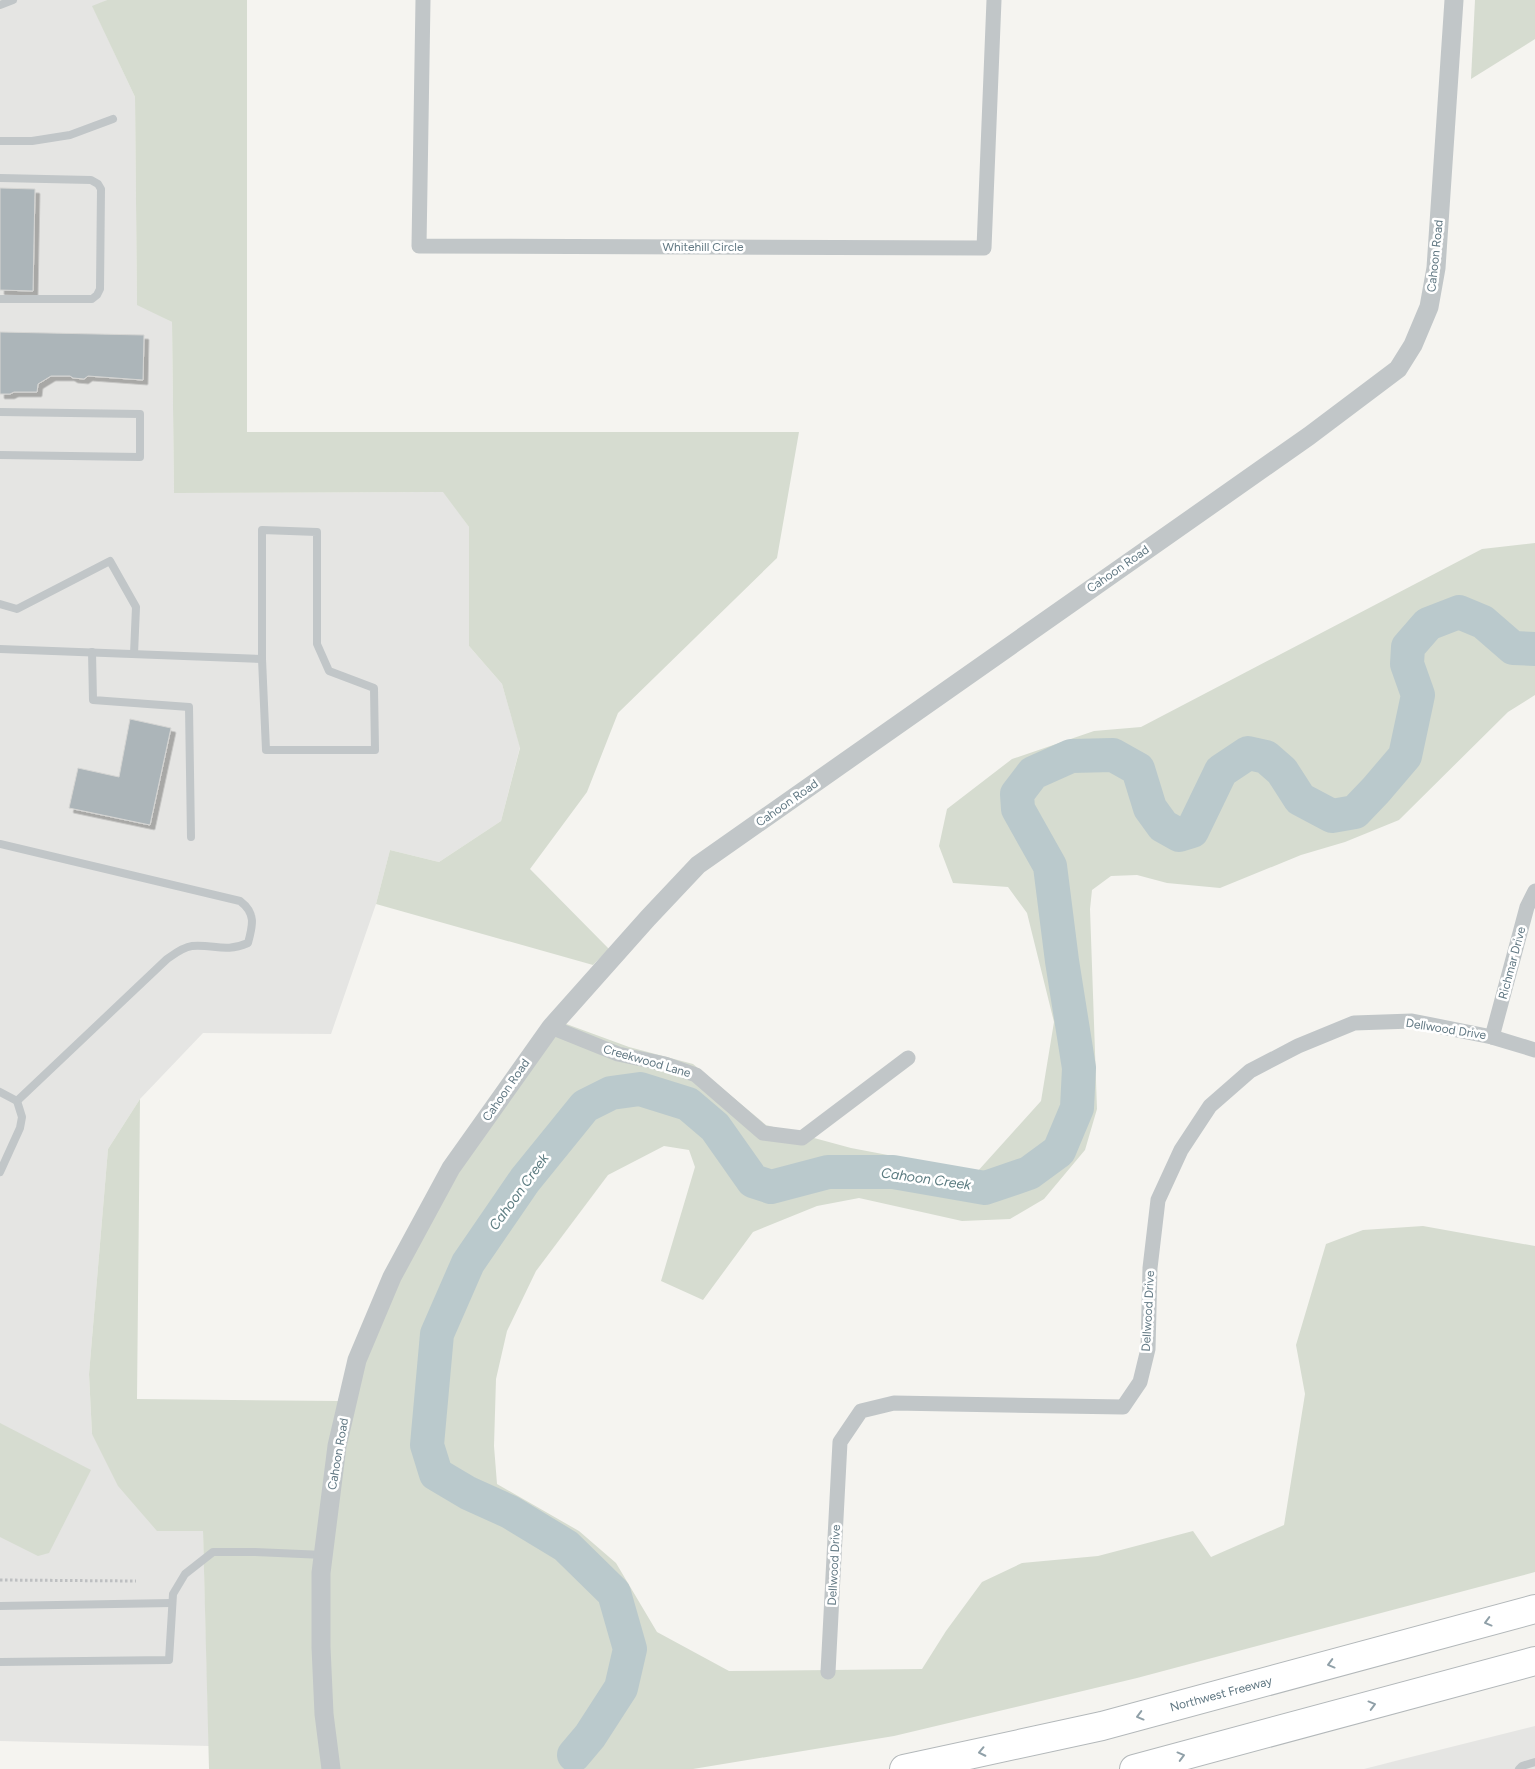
<svg xmlns="http://www.w3.org/2000/svg" width="1535" height="1769" font-family="Figtree,sans-serif">
<style>
.built{fill:#e5e5e3}
.green{fill:#d6dcd0}
.lines{fill:none;stroke-linecap:round;stroke-linejoin:round}
.river{stroke:#bac9cc;stroke-width:34}
.building{fill:#acb5b9;stroke:#d5d5d3;filter:url(#shadow)}
.motorway-casing{stroke:#b3b8ba;stroke-width:30}
.path{stroke:#bdbfc1;stroke-width:3;stroke-dasharray:2.5 2.5;stroke-linecap:butt}
.service{stroke:#c1c6c8;stroke-width:8}
.minor{stroke:#c1c6c8;stroke-width:15}
.tertiary{stroke:#c1c6c8;stroke-width:19}
.motorway{stroke:#fff;stroke-width:28}
.oneway{stroke:#90a0a8}
.labels{text-anchor:middle;dominant-baseline:central;stroke-width:5;stroke-linejoin:round;paint-order:stroke}
.street-label{font-size:12px;fill:#617883;stroke:#fff}
.water-label{font-size:14px;font-style:italic;fill:#5c7c81;stroke:#fff}
</style>
<defs>
<filter id="shadow"><feDropShadow dx="4.5" dy="4.5" stdDeviation="0" flood-color="#0004"/></filter>
</defs>
<rect width="100%" height="100%" fill="#f5f4f0"/>
<g class="built">
<polygon points="0,0 107,0 93,7 135,97 137,304 172,322 174,493 444,492 469,527 469,646 502,684 520,747 501,821 439,862 390,850 376,904 331,1034 203,1033 140,1099 108,1149 89,1374 92,1434 203,1531 209,1746 0,1741"/>
<polygon points="1535,1726 1535,1769 1364,1769 1407,1758"/>
</g>
<g class="green">
<polygon points="107,0 247,0 247,432 799,432 777,558 618,713 587,792 530,869 609,949 593,965 376,904 390,850 439,862 501,821 520,748 502,684 469,646 469,527 443,492 174,493 172,322 137,305 135,97 92,6"/>
<polygon points="1475,0 1535,0 1535,39 1471,79"/>
<polygon points="1535,543 1535,695 1508,712 1399,820 1345,842 1301,855 1220,888 1167,883 1137,875 1111,876 1092,890 1090,909 1097,1109 1085,1150 1044,1199 1010,1219 962,1221 859,1198 817,1206 753,1232 703,1300 661,1281 695,1167 689,1150 664,1146 608,1175 536,1271 507,1331 496,1379 494,1446 497,1484 579,1531 616,1563 657,1632 729,1671 922,1669 946,1631 982,1582 1022,1563 1098,1556 1193,1531 1211,1557 1284,1525 1305,1394 1296,1345 1326,1244 1363,1230 1423,1226 1535,1246 1535,1572 1137,1678 894,1736 693,1769 209,1769 203,1531 157,1531 118,1486 92,1434 89,1374 108,1149 140,1099 137,1399 338,1401 359,1337 550,1018 629,1047 693,1064 766,1125 851,1148 977,1172 1041,1101 1054,1022 1027,913 1008,887 953,883 939,846 947,809 1012,759 1094,731 1141,727 1482,549"/>
<polygon points="0,1423 91,1470 49,1553 38,1556 0,1537"/>
</g>
<g class="lines">
<polyline class="river" points="574,1755 590,1736 621,1688 630,1649 614,1593 566,1546 510,1512 468,1493 436,1474 427,1445 437,1334 468,1263 525,1180 585,1106 611,1093 640,1089 688,1104 715,1127 753,1181 771,1187 828,1172 893,1172 985,1188 1029,1173 1059,1151 1077,1108 1079,1068 1062,961 1050,866 1018,809 1017,794 1033,773 1071,756 1113,755 1138,769 1150,808 1163,826 1179,835 1192,831 1221,771 1248,753 1266,757 1282,771 1300,799 1332,816 1355,812 1376,790 1405,756 1418,695 1407,664 1408,647 1428,624 1459,612 1483,622 1513,648 1535,649"/>
</g>
<g class="building">
<polygon points="0,188 35,189 33,291 0,290"/>
<polygon points="0,332 144,335 143,380 88,376 84,379 73,378 70,376 51,376 38,384 37,392 14,392 10,394 0,394"/>
<polygon points="130,719 171,728 150,825 69,808 78,768 119,777"/>
</g>
<g class="lines">
<defs>
<g id="motorway">
<polyline points="904,1769 1102,1726 1535,1609"/>
<polyline points="1134,1769 1535,1661"/>
</g>
</defs>
<use href="#motorway" class="motorway-casing"/>
<polyline class="path" points="0,1580 136,1581"/>
<g class="service">
<polyline points="0,5 13,0"/>
<polyline points="0,141 32,141 70,135 113,119"/>
<polyline points="0,178 91,180 98,184 101,189 100,289 97,295 92,299 0,299"/>
<polyline points="0,412 140,414 140,457 0,455"/>
<polygon points="262,530 317,532 317,644 329,671 374,688 375,750 266,750 262,659"/>
<polyline points="0,604 17,609 110,561 136,607 134,654"/>
<polyline points="0,649 262,659"/>
<polyline points="92,652 93,700 189,707 191,837"/>
<path d="M0,844L240,901C256,913 253,925 248,943C225,953 214,944 192,946C183,947 174,954 167,959L17,1101"/>
<polyline points="0,1092 17,1101 22,1117 20,1128 0,1172"/>
<polyline points="0,1606 172,1603"/>
<polyline points="0,1662 169,1660 173,1594 185,1574 213,1552 255,1552 324,1555"/>
<polyline points="1519,1769 1522,1766 1535,1762"/>
</g>
<g class="minor">
<polyline points="423,0 419,246 984,248 994,0"/>
<polyline points="551,1027 618,1054 665,1064 696,1075 763,1133 802,1138 908,1058"/>
<polyline points="1492,1037 1527,907 1535,891"/>
<polyline points="828,1672 840,1442 861,1411 894,1403 1123,1407 1140,1382 1148,1349 1150,1268 1158,1200 1181,1150 1210,1106 1250,1071 1298,1046 1354,1023 1412,1021 1492,1037 1535,1050"/>
</g>
<polyline class="tertiary" points="331,1769 324,1714 321,1647 321,1573 337,1446 357,1360 392,1277 451,1168 551,1027 648,918 698,865 1309,436 1398,369 1413,345 1429,307 1436,268 1454,0"/>
<use href="#motorway" class="motorway"/>
</g>
<defs><path id="oneway-chevron" d="M-2-3.5L2.5 0L-2 3.5" fill="none" stroke-width="1.6" stroke-linecap="round" stroke-linejoin="round" transform="scale(1.25)"/></defs>
<g class="oneway">
<use href="#oneway-chevron" transform="translate(1488 1622) rotate(165)"/>
<use href="#oneway-chevron" transform="translate(1331 1664) rotate(165)"/>
<use href="#oneway-chevron" transform="translate(1372 1705) rotate(-15)"/>
<use href="#oneway-chevron" transform="translate(1140 1716) rotate(165)"/>
<use href="#oneway-chevron" transform="translate(982 1752) rotate(168)"/>
<use href="#oneway-chevron" transform="translate(1181 1756) rotate(-15)"/>
</g>
<g class="labels">
<g class="street-label">
<text x="703" y="247">Whitehill Circle</text>
<text transform="translate(1435 256) rotate(-84)">Cahoon Road</text>
<text transform="translate(1118 569) rotate(-35)">Cahoon Road</text>
<text transform="translate(787 803) rotate(-35)">Cahoon Road</text>
<text transform="translate(1512 963) rotate(-75)">Richmar Drive</text>
<text transform="translate(1446 1029) rotate(9)">Dellwood Drive</text>
<text transform="translate(647 1061) rotate(16)">Creekwood Lane</text>
<text transform="translate(506 1090) rotate(-55)">Cahoon Road</text>
<text transform="translate(1148 1311) rotate(-87)">Dellwood Drive</text>
<text transform="translate(338 1454) rotate(-80)">Cahoon Road</text>
<text transform="translate(834 1565) rotate(-87)">Dellwood Drive</text>
<text transform="translate(1221 1694) rotate(-15)">Northwest Freeway</text>
</g>
<g class="water-label">
<text transform="translate(926 1179) rotate(8)">Cahoon Creek</text>
<text transform="translate(519 1192) rotate(-54)">Cahoon Creek</text>
</g>
</g>
</svg>
